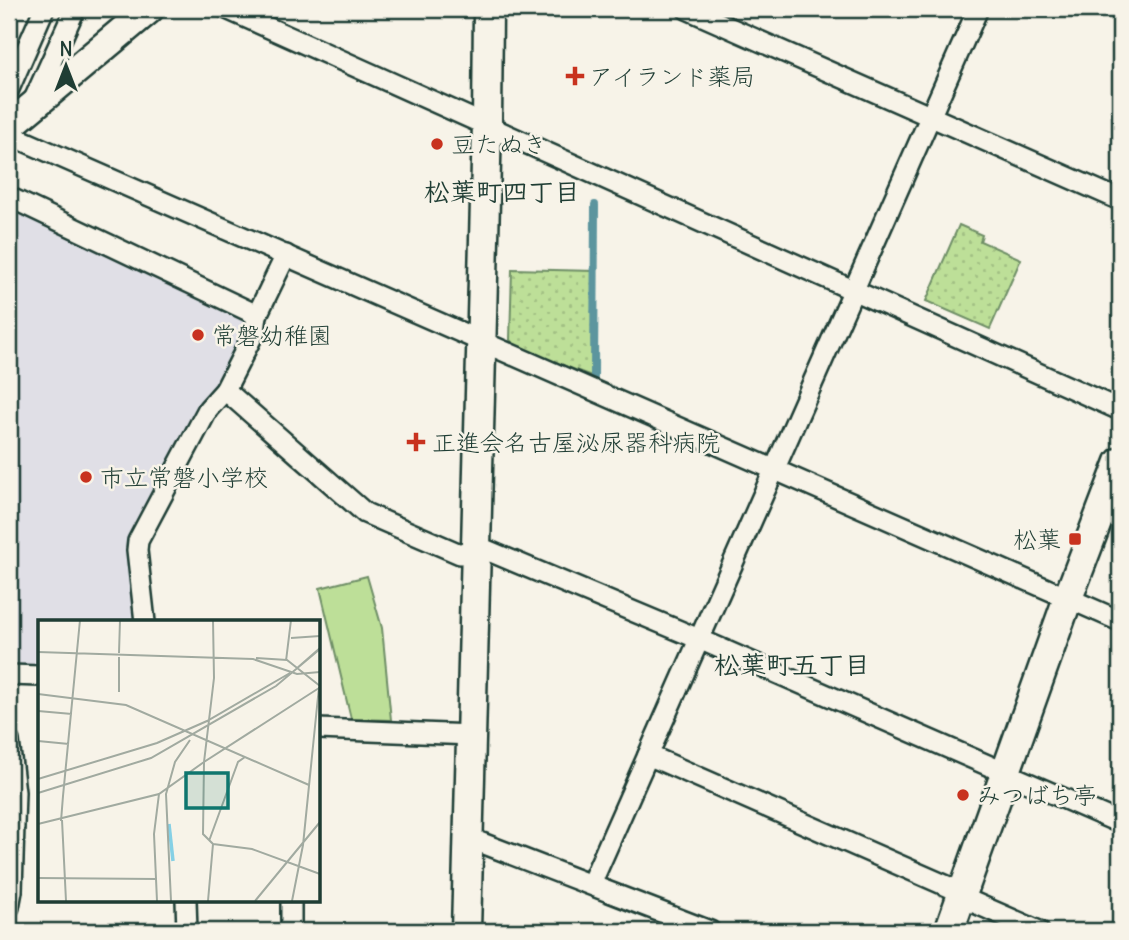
<svg xmlns="http://www.w3.org/2000/svg" width="1129" height="940" font-family="Delius,'Klee One',sans-serif">
<style>
.built{fill:#e0dfe6}
.grass{fill:url(#grass-dots);stroke:#6e8e66;stroke-width:2}
.garden{fill:#bddf98;stroke:#6e8e66;stroke-width:2}
.lines{fill:none;stroke-linecap:round;stroke-linejoin:round}
.stream{stroke:#5c959e;stroke-width:8}
.street-casing{stroke:#1f3d34;stroke-width:24}
.secondary-casing{stroke:#1f3d34;stroke-width:33}
.street{stroke:#f7f3e8;stroke-width:19}
.secondary{stroke:#f7f3e8;stroke-width:28}
.poi-dot{fill:#c8321e;stroke:#f7f3e8;stroke-width:2.5}
.labels{text-anchor:middle;dominant-baseline:central;stroke-width:5;stroke-linejoin:round;paint-order:stroke}
.poi-label{font-size:24px;fill:#1f3d34;stroke:#f7f3e8;text-anchor:start}
.neighbourhood-label{font-size:26px;font-weight:bold;fill:#1f3d34;stroke:#f7f3e8}
.inset-river{fill:none;stroke:#85d0e5;stroke-width:3.5}
.inset-road{fill:none;stroke:#a1aaa0;stroke-width:2}
.view{fill:#0f766e;fill-opacity:0.15;stroke:#0f766e;stroke-width:3.5}
.inset-edge{fill:none;stroke:#1f3d34;stroke-width:3.5}
</style>
<defs>
<pattern id="grass-dots" width="8" height="8" patternUnits="userSpaceOnUse" patternTransform="scale(1.75)"><rect width="8" height="8" fill="#bddf98"/><path d="M2 2h.1M6 6h.1" fill="none" stroke="#a2c084" stroke-width="1.8" stroke-linecap="round"/></pattern>
</defs>
<rect width="100%" height="100%" fill="#f7f3e8"/>
<filter id="ink" filterUnits="userSpaceOnUse"><feTurbulence type="fractalNoise" baseFrequency=".0143" numOctaves="2"/><feDisplacementMap in="SourceGraphic" scale="14" xChannelSelector="R" yChannelSelector="G"/><feConvolveMatrix kernelMatrix="1 2 1 2 8 2 1 2 1" color-interpolation-filters="sRGB"/></filter>
<g filter="url(#ink)">
<polygon class="built" points="9,203 249,319 250,329 228,373 193,417 132,536 137,621 40,622 40,667 9,667"/>
<g class="grass">
<polygon points="959,225 982,235 980,241 1021,259 990,329 926,301"/>
<polygon points="512,269 595,271 594,377 517,348 510,340"/>
</g>
<polygon class="garden" points="367,576 382,628 391,720 351,719 320,588"/>
<g class="lines">
<polyline class="stream" points="594,377 595,205"/>
<defs>
<g id="street">
<polyline points="227,9 1120,410"/>
<polyline points="687,9 1120,200"/>
<polyline points="9,89 44,9"/>
<polyline points="32,104 75,9"/>
<polyline points="9,130 15,137 1120,621"/>
<polyline points="9,197 257,315"/>
<polyline points="225,390 365,513 460,554 477,546 699,639 1120,823"/>
<polyline points="145,622 137,550 138,541 208,409 225,390 255,331 257,315 286,255"/>
<polyline points="9,675 40,676"/>
<polyline points="318,729 472,735"/>
<polyline points="9,741 15,792 12,891 9,907"/>
<polyline points="648,755 963,893"/>
<polyline points="469,838 710,931"/>
<polyline points="591,884 978,9"/>
<polyline points="961,897 1039,931"/>
<polyline points="186,900 187,931"/>
<polyline points="291,931 291,900"/>
</g>
<g id="secondary">
<polyline points="9,126 149,9"/>
<polyline points="466,931 487,124 488,9"/>
<polyline points="949,931 1068,598 1120,462"/>
</g>
</defs>
<use href="#street" class="street-casing"/>
<use href="#secondary" class="secondary-casing"/>
<use href="#street" class="street"/>
<use href="#secondary" class="secondary"/>
</g>
</g>
<g class="poi-dot">
<path d="M571.5 65.5h7v7h7v7h-7v7h-7v-7h-7v-7h7z"/>
<circle cx="437" cy="144" r="7"/>
<circle cx="198" cy="335" r="7"/>
<path d="M412.5 431.5h7v7h7v7h-7v7h-7v-7h-7v-7h7z"/>
<circle cx="86" cy="477" r="7"/>
<rect x="1068" y="532" width="14" height="14" rx="3.5"/>
<circle cx="963" cy="795" r="7"/>
</g>
<g class="labels">
<g class="poi-label">
<text x="589" y="76">アイランド薬局</text>
<text x="451" y="144">豆たぬき</text>
<text x="212" y="335">常磐幼稚園</text>
<text x="432" y="442">正進会名古屋泌尿器科病院</text>
<text x="100" y="477">市立常磐小学校</text>
<text x="1061" y="539" text-anchor="end">松葉</text>
<text x="977" y="795">みつばち亭</text>
</g>
<g class="neighbourhood-label">
<text x="502" y="191">松葉町四丁目</text>
<text x="792" y="664">松葉町五丁目</text>
</g>
</g>
<g transform="translate(38 620)">
<rect width="282" height="282" fill="#f7f3e8"/>
<path class="inset-river" d="M131,204L135,241"/>
<path class="inset-road" d="M253,18L282,16M0,32L215,39L259,54L282,52M81,33L82,0M218,38L249,40L282,66M248,41L253,0M258,49L282,28M81,72V37M0,74L88,85L271,165M0,91L34,94M0,121L31,124M0,159L119,123L169,101L252,53M0,173L113,138L238,66L282,29M25,176L42,0M24,200L28,281M23,201L25,176M0,204L121,174L166,142L176,58L175,0M171,221L200,142L207,137M175,224L214,229L282,254M0,258L119,259M119,281L116,214L121,174M133,281L128,174L137,142L152,120M170,281L175,224L165,214L166,142L281,68M217,281L282,202M254,281L265,225L281,67"/>
<path class="view" d="M148,153H190V188H148Z"/>
<rect width="282" height="282" class="inset-edge"/>
</g>
<rect width="1129" height="940" fill="none" stroke="#f7f3e8" stroke-width="35"/>
<rect x="18" y="18" width="1094" height="905" fill="none" stroke="#1f3d34" stroke-width="2.5" filter="url(#ink)"/>
<g transform="translate(66 66)" stroke="#f7f3e8" stroke-width="5" paint-order="stroke">
<path d="M0-5L12 26L0 18L-12 26Z" fill="#1f3d34"/>
<text y="-10" font-size="19" font-weight="bold" text-anchor="middle" fill="#1f3d34">N</text>
</g>
</svg>
